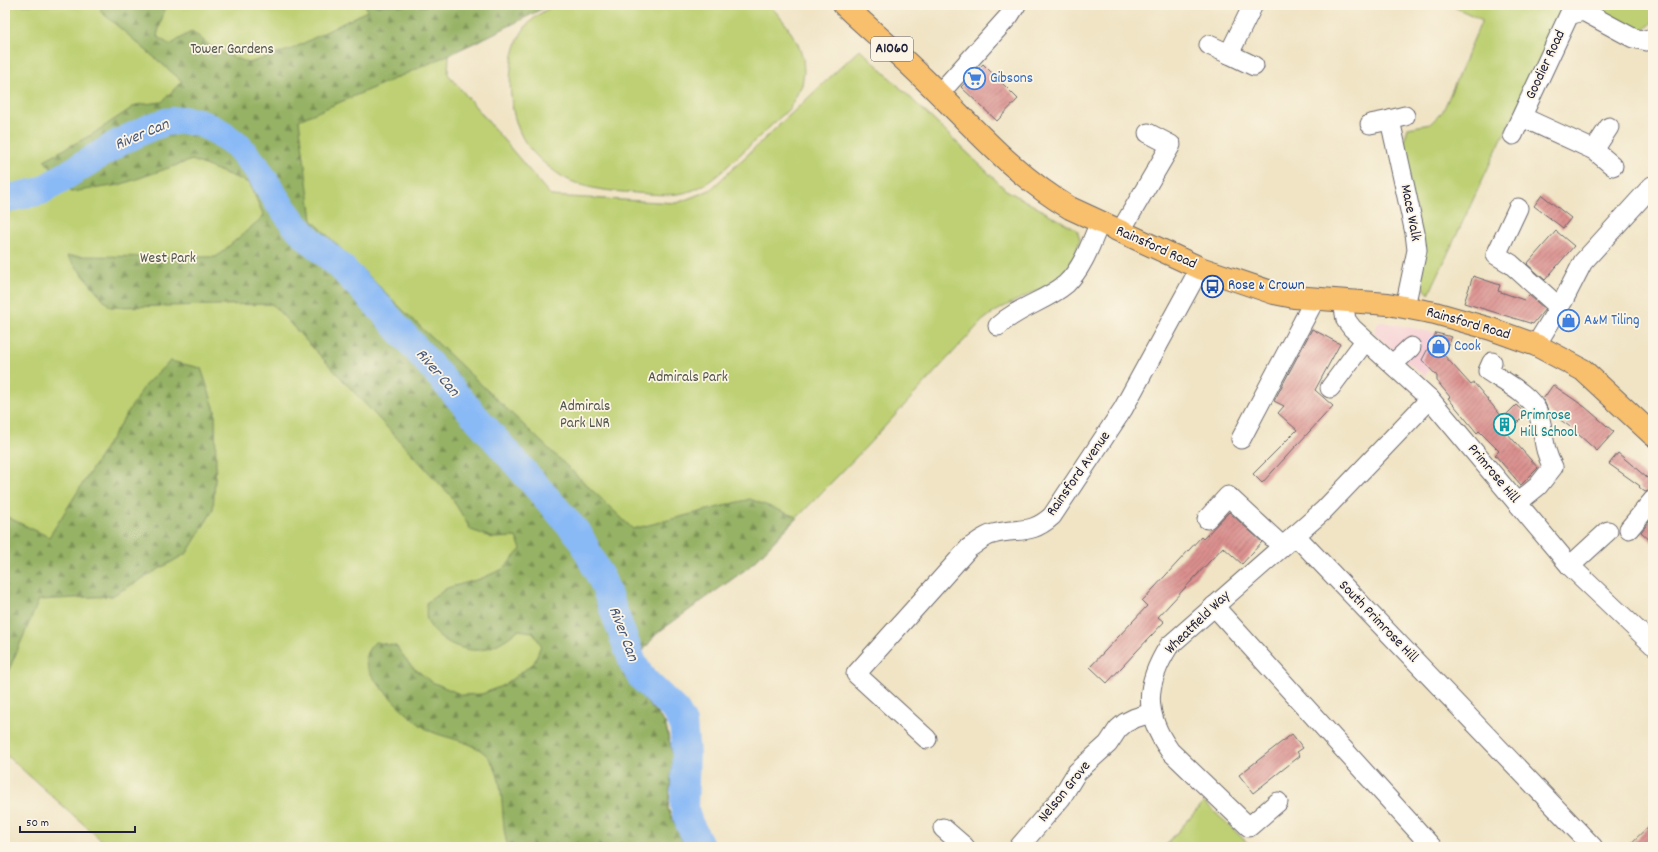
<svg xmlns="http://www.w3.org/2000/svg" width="1658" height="852" font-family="Dekko,sans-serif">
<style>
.built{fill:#f6cfd5}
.green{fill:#bed073;stroke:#707957}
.forest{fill:url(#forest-firs);stroke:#5c6a50}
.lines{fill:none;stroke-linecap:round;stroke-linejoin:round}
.river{stroke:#8abaf6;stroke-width:28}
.building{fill:url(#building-hatch)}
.minor-casing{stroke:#6a666b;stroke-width:21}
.major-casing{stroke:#6a666b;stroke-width:24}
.minor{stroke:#fff;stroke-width:19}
.major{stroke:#f8bf6c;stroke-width:22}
.labels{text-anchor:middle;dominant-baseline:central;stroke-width:3.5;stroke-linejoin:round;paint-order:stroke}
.shield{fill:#fcf5e5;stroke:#63616e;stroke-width:1}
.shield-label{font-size:14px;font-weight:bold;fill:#22223b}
.park-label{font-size:15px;fill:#51564c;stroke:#fcf5e5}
.street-label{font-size:15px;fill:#22223b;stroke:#fcf5e5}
.shop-label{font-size:15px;fill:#366cbe;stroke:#fcf5e5;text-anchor:start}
.transit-label{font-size:15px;fill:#164399;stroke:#fcf5e5;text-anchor:start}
.culture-label{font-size:15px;fill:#0d838f;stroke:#fcf5e5;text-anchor:start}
.water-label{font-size:16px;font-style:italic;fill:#46577c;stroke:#fcf5e5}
</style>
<defs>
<pattern id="forest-firs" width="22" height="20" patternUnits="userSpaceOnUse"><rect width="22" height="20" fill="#96b265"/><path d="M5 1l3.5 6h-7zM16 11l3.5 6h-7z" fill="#7a9054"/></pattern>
<pattern id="building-hatch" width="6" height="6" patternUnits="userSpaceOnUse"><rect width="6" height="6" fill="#da908e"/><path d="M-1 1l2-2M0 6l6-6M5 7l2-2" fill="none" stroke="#b07575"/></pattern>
</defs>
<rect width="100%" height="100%" fill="#fcf5e5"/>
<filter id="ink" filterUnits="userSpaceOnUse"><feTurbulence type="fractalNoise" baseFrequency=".025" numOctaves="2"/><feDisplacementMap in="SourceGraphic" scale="8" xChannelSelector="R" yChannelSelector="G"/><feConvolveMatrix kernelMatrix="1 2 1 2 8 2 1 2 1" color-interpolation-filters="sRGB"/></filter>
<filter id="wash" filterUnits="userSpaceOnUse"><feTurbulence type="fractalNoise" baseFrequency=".012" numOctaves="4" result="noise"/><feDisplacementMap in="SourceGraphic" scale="16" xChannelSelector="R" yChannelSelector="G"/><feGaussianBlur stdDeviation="0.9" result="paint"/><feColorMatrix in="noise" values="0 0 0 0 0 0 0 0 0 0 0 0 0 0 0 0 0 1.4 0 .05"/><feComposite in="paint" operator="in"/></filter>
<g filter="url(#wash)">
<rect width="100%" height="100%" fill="#f0e4c5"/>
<polygon class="built" points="1379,321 1436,333 1452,337 1441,358 1424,376 1376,335 1374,332"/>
<g class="green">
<path d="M5,5H472L449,55L448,74L551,196L677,203L710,190L860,49L1006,190L1077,230L1080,239C1067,293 1021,290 982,321L865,448L749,567L657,633L624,675L665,723L673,756L668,809L685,847H109L5,754Z"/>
<path d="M555,5H770L785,23L797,42L803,58L804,72L802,85L789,109L719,174C690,198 672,196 636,193C611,191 585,190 563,177C549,168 534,156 525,142C507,114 504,57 524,29C532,18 543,11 555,5Z"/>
<polygon points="1455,5 1653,5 1653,22 1645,29 1638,31 1565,11 1501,140 1429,294 1420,284 1422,270 1404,141 1408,128 1430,124 1443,111 1482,20 1454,7"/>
<polygon points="1204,802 1252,847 1164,847"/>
</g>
<g class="forest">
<path d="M103,5H160L165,8L157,36L170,45L192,31L215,50L249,63L292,49L367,11L366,5H549C469,49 383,83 299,120L312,220L406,313L633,529L750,499L797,517L749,567L657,633L623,675L665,723L673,756L668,809L685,847H508C499,820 507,786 491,761C478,741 450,740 430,731C415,724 368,679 366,663C364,654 369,649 375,642L396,646L411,666L432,682L462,695L482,694L504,685L534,663L541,645L533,632L518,630C508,639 493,648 480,650C461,652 436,639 428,622C425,617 427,609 426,603L447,588L480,579L503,569L521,549L516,537L493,538L471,530L450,495L272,304L110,307L67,256L216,257L264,216L249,183L192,160L119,185L71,192L44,160L91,135L136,105L162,102L182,81L100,11Z"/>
<polygon points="170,361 201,368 215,410 216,465 213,510 187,553 112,596 39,600 5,679 5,516 49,537 145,385"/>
</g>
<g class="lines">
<polyline class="river" points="5,199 41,191 120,142 151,127 166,122 182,120 198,122 217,131 237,145 256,167 278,202 296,226 310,240 341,267 382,310 579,535 603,582 633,663 641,677 676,711 683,723 686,754 684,806 689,823 701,847"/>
</g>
<g id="blocks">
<g class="building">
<polygon points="983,64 1018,99 997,121 961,87"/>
<polygon points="1542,195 1571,218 1563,228 1534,206"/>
<polygon points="1556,231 1574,246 1545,280 1527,264"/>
<polygon points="1473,276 1500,285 1498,291 1524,300 1529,295 1545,309 1533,324 1464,303"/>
<polygon points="1312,329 1340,344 1315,390 1333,406 1262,483 1253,474 1297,430 1278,413 1284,406 1274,401"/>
<polygon points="1436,333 1452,337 1443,354 1471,385 1474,383 1503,418 1516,405 1526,414 1507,433 1538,468 1521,485 1495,455 1499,451 1479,431 1477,433 1463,416 1448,398 1450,397 1437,381 1437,376 1422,360"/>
<polygon points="1553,385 1585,407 1614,432 1597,451 1569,426 1549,412 1543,399"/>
<polygon points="1618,453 1653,483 1653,489 1645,492 1639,487 1640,486 1609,464"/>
<polygon points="1229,512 1262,542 1242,564 1223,547 1158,617 1164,622 1107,683 1090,667 1147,606 1142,601 1201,537 1203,539"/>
<polygon points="1653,517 1653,543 1641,532"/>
<polygon points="1292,734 1303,748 1297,752 1300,756 1253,793 1239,775"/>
<polygon points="1653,822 1653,847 1627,847"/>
</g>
</g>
</g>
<g filter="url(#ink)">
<use href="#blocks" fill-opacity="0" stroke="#6a666b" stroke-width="1"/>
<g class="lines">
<defs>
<g id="minor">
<polyline points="1209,45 1229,54 1253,5"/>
<polyline points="1229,54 1254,66"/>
<polyline points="939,94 1009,16 1016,5"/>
<polyline points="1405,116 1390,120 1415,233 1417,250 1405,307"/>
<polyline points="1522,117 1594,150 1613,166"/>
<polyline points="1370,124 1390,120"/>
<polyline points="1513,135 1569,15 1583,11 1633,38 1647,41 1653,38"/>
<polyline points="1594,150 1609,127"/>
<polyline points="1518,208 1496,255 1511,264 1559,307"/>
<polyline points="1120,232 1171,145 1148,133"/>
<polyline points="1343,301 1346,320 1352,328 1430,399 1570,566 1653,645"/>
<path d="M998,326C1018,307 1046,301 1066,284C1083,268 1091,243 1100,222"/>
<polyline points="1536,345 1564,299 1583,262 1652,186"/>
<path d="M1492,362L1488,371C1503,381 1532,396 1538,413C1545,432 1542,448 1553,467L1538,486L1517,503"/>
<polyline points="1393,364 1411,347"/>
<polyline points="1330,388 1365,341"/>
<polyline points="1241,439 1315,299"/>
<polyline points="1207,519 1228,496 1282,546"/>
<polyline points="1629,529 1653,500"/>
<polyline points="1295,535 1593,847"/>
<polyline points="1570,566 1608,531"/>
<polyline points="1214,606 1432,847"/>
<path d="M927,739L856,674L969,548C977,543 984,536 993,534C1018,527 1030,536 1052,516L1123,409L1200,268"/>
<path d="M1278,802L1249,827L1170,751C1143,713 1145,684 1169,646L1323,511L1430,399"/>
<polyline points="943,828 965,847"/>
<polyline points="1019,847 1061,798 1077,772 1108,744 1118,729 1125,723 1135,718 1151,713"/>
</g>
<path id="major" d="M844,5C869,29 897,52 922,77C970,123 1012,174 1070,208L1200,268L1274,293L1294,297L1388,304L1435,313L1491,329L1536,345L1583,370L1653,435"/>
</defs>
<use href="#minor" class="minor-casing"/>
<use href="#major" class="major-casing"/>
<use href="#minor" class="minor"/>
<use href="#major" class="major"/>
</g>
</g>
<defs>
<symbol id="supermarket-ring" viewBox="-11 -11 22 22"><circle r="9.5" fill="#fcf5e5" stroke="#3f7fe0" stroke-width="1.5"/><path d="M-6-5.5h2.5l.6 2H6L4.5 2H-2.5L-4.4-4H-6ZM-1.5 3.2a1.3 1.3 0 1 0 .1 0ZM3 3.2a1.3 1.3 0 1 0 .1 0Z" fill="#3f7fe0"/></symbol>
<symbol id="bus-ring" viewBox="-11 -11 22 22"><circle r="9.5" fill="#fcf5e5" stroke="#1a4fb4" stroke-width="1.5"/><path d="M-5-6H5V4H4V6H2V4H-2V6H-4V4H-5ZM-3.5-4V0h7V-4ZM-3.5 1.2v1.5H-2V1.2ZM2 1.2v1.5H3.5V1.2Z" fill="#1a4fb4"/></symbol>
<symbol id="shop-ring" viewBox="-11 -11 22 22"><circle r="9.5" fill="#fcf5e5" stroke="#3f7fe0" stroke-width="1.5"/><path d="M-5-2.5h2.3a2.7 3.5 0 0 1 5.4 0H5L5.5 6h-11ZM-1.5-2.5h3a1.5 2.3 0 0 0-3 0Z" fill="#3f7fe0"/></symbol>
<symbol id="building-ring" viewBox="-11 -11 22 22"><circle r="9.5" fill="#fcf5e5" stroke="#0f9aa8" stroke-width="1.5"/><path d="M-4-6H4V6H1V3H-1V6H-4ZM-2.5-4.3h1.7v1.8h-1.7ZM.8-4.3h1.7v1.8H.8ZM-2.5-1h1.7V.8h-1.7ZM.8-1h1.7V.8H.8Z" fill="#0f9aa8"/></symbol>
</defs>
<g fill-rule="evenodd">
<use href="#supermarket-ring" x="962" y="66" width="25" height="25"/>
<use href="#bus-ring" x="1200" y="274" width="25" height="25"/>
<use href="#shop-ring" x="1556" y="308" width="25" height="25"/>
<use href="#shop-ring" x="1426" y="334" width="25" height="25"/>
<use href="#building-ring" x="1492" y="412" width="25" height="25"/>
</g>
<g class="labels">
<rect class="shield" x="871" y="37" width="42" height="24" rx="3"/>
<g class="shield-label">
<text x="892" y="49">A1060</text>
</g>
<g class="park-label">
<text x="232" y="50">Tower Gardens</text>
<text x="168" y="259">West Park</text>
<text x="688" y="378">Admirals Park</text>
<text x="585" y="407">Admirals<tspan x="585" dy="17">Park LNR</tspan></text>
</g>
<g class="street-label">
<text transform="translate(1546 65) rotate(-65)">Goodier Road</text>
<text transform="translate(1410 213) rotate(79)">Mace Walk</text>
<text transform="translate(1156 248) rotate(24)">Rainsford Road</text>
<text transform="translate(1468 324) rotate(16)">Rainsford Road</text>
<text transform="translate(1079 474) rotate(-55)">Rainsford Avenue</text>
<text transform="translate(1493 474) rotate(50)">Primrose Hill</text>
<text transform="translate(1378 622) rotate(46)">South Primrose Hill</text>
<text transform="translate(1198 623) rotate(-44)">Wheatfield Way</text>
<text transform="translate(1065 792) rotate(-51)">Nelson Grove</text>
</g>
<g class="shop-label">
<text x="990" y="79">Gibsons</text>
<text x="1584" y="321">A&amp;M Tiling</text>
<text x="1454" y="347">Cook</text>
</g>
<g class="transit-label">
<text x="1228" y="286">Rose &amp; Crown</text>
</g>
<g class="culture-label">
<text x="1520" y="416">Primrose<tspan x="1520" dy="17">Hill School</tspan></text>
</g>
<g class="water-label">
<text transform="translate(142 135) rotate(-23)">River Can</text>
<text transform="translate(437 373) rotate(49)">River Can</text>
<text transform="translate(623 634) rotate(69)">River Can</text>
</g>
</g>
<rect width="1658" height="852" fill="none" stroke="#fcf5e5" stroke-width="20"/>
<path d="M20 826v6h115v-6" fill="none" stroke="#22223b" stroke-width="2"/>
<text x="26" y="826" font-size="12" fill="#22223b" stroke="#fcf5e5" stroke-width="3" paint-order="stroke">50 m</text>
</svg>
